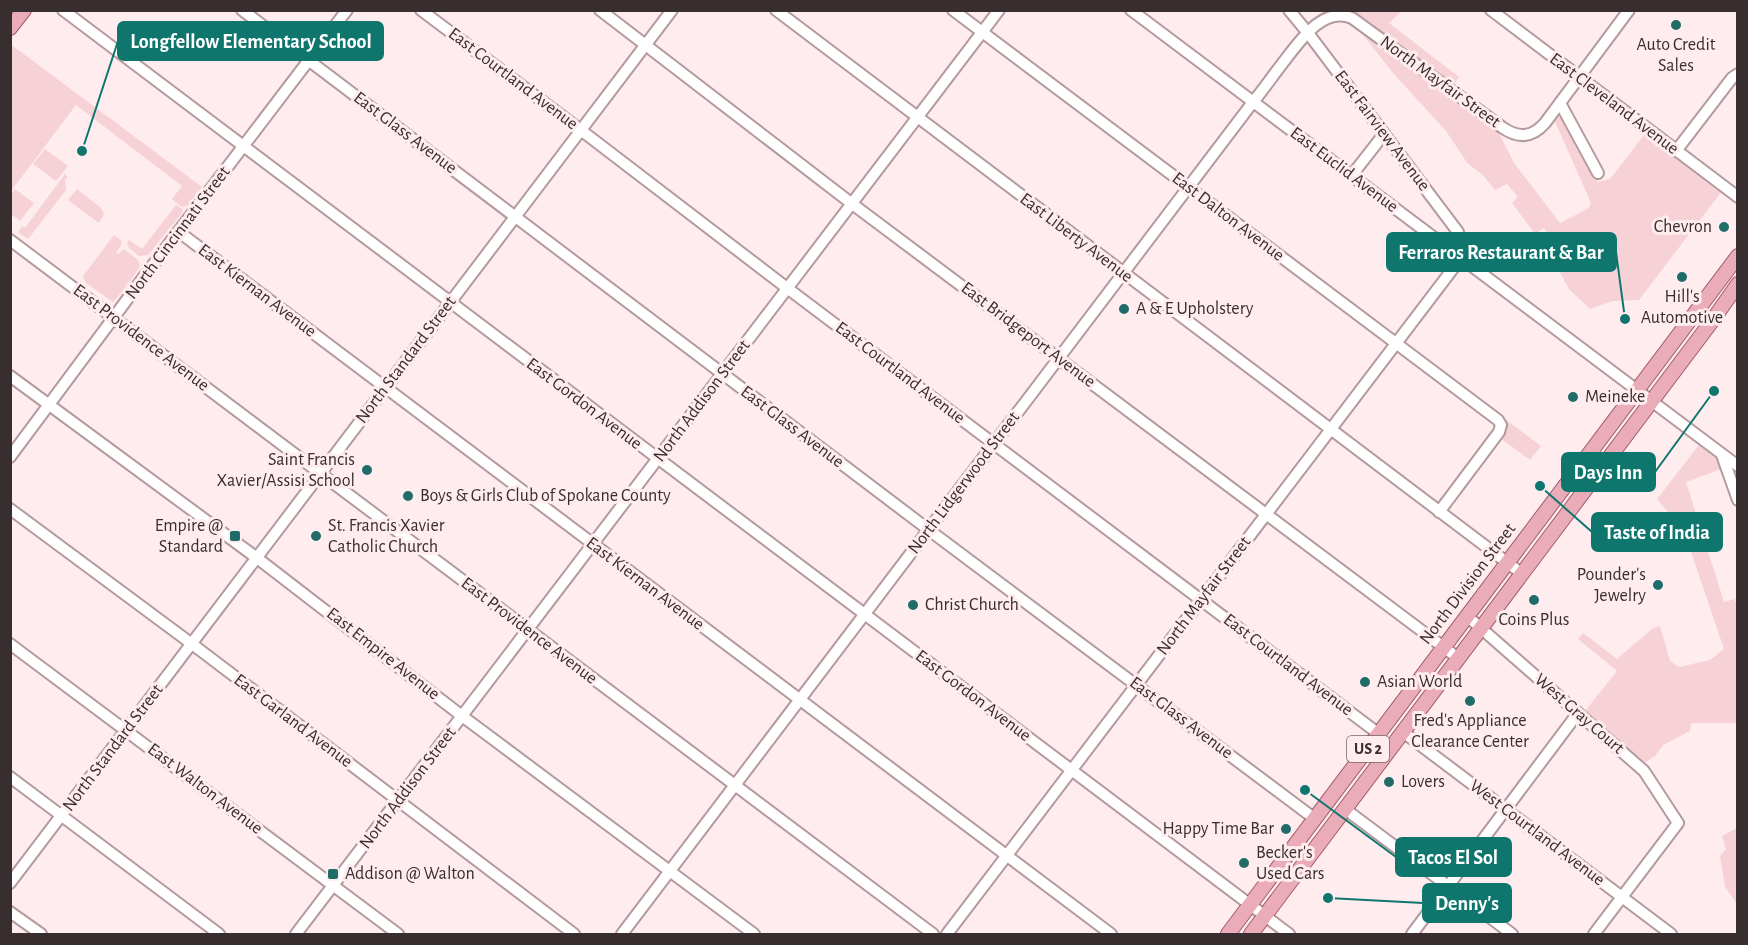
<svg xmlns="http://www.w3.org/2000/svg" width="1748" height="945" font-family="'Alegreya Sans',sans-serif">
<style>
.green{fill:#f6d2d7}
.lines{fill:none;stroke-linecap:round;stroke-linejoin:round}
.minor-casing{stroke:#b49a9d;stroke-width:14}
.major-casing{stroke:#a15c6a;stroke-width:16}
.minor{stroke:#fff;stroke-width:10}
.major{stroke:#e9acb8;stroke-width:14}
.poi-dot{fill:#206c68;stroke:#feecee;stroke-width:2}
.labels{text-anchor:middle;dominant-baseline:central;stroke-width:6;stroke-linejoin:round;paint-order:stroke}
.shield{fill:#feecee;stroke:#736668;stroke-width:1.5}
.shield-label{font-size:16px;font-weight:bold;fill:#382d2f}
.poi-label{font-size:18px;fill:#382d2f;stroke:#feecee;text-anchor:start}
.street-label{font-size:18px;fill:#382d2f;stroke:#feecee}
.leader{fill:none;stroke:#0f766e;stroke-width:2}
.callout-dot{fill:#0f766e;stroke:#feecee;stroke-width:2}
.callout{fill:#0f766e;stroke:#0f766e;stroke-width:2}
.callout-label{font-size:20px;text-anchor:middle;font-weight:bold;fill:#fff}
</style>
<rect width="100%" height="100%" fill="#feecee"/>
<g class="green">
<polygon points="1350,11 1400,11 1401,12 1389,23 1459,77 1454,84 1363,17"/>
<polygon points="1357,27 1502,133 1500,135 1514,163 1560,223 1589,208 1591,203 1554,119 1559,117 1566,119 1598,182 1610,179 1644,135 1722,191 1639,300 1613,301 1590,309 1569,289 1556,265 1564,260 1544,228 1535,234 1512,203 1518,197 1507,184 1495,190 1483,175 1468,164 1446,131 1393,73"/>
<polygon points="13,46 202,187 187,206 182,207 172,199 182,186 76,105 11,191 10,50"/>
<polygon points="45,149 68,166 56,181 33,164"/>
<polygon points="65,174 68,177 65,180 66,190 28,239 20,234 19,231 22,226 25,228"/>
<polygon points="15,189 34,203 20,221 11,214 11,195"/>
<polygon points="77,189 101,208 104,214 99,223 68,200"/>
<polygon points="176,205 183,210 182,213 148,255 139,256 129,248 127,243 129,240 142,249"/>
<path d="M114,235L122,241L121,245L116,253L118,254L124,249L138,260L140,266C136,273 118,298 113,302L86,283L83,276Z"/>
<polygon points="1505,419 1541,446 1530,460 1500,438 1505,429"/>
<polygon points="1699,445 1716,458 1721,469 1686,482 1724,602 1735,599 1737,607 1737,723 1691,723 1690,731 1663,745 1655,756 1644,763 1585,711 1617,671 1578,639 1583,633 1617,659 1652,629 1660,626 1670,661 1679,667 1710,660 1724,649 1686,537 1679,525 1657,499"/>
<polygon points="1737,828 1737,904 1725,887 1720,856 1726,849 1722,836"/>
</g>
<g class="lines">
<defs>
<g id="minor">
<polyline points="63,10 1289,934"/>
<polyline points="242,10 929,530 1315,819"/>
<polyline points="421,10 582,131 787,288 1379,734"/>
<polyline points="600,10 851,203 1458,658"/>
<polyline points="776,10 1521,573"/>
<polyline points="953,10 1498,420 1501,425 1499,432 1439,512"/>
<polyline points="1131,10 1738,466"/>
<polyline points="1491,10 1738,197"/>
<polyline points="1560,103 1598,173"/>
<polyline points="1676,151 1732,78 1738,74"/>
<polyline points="1352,175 1384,134"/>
<polyline points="179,232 1111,934"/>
<polyline points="10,240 933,934"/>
<polyline points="10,376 257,558 462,716 754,934"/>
<polyline points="1722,455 1738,500"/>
<polyline points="10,457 146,274 347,10"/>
<polyline points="10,509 192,644 574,934"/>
<polyline points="1467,616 1644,771 1678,823 1594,934"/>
<polyline points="10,644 398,934"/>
<polyline points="1403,732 1671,934"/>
<polyline points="10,777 219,934"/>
<polyline points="1345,809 1512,934"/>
<polyline points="10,883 672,10"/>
<polyline points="10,912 41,934"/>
<polyline points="296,934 999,10"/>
<path d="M622,934L1253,102C1263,90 1272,77 1282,64C1298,44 1322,5 1352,18L1503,128C1518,138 1532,138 1545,123L1629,10"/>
<polyline points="947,934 1461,258 1458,232 1308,33 1289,10"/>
<polyline points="1412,934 1578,713"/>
</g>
<g id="major">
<polyline points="10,28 24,10"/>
<polyline points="1228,934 1738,256"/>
<polyline points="1251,934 1712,321 1738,284"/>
</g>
</defs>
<use href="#minor" class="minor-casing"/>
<use href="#major" class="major-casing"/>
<use href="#minor" class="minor"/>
<use href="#major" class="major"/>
</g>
<g class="poi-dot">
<circle cx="1676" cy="25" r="6"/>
<circle cx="1724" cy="227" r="6"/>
<circle cx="1682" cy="277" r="6"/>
<circle cx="1124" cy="309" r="6"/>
<circle cx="1573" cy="397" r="6"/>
<circle cx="367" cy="470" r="6"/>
<circle cx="408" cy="496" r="6"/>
<rect x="229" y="530" width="12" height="12" rx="3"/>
<circle cx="316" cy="536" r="6"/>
<circle cx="1658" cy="585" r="6"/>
<circle cx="1534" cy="600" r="6"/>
<circle cx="913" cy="605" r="6"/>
<circle cx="1365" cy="682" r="6"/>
<circle cx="1470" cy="701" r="6"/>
<circle cx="1389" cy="782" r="6"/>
<circle cx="1286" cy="829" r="6"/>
<circle cx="1244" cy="863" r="6"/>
<rect x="327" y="868" width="12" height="12" rx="3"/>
</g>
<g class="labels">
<rect class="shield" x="1347" y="736" width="42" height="26" rx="4.5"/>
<g class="shield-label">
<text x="1368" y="749">US 2</text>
</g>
<g class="poi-label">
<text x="1676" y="45" text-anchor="middle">Auto Credit<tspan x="1676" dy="21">Sales</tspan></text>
<text x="1712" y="227" text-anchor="end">Chevron</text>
<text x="1682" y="297" text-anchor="middle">Hill's<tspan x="1682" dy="21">Automotive</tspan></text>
<text x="1136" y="309">A &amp; E Upholstery</text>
<text x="1585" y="397">Meineke</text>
<text x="355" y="460" text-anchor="end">Saint Francis<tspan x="355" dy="21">Xavier/Assisi School</tspan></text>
<text x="420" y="496">Boys &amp; Girls Club of Spokane County</text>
<text x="223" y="526" text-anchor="end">Empire @<tspan x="223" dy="21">Standard</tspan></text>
<text x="328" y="526">St. Francis Xavier<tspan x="328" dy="21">Catholic Church</tspan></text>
<text x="1646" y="575" text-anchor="end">Pounder's<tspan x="1646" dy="21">Jewelry</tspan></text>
<text x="925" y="605">Christ Church</text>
<text x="1534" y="620" text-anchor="middle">Coins Plus</text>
<text x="1377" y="682">Asian World</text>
<text x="1470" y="721" text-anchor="middle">Fred's Appliance<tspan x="1470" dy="21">Clearance Center</tspan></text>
<text x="1401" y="782">Lovers</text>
<text x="1274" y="829" text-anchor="end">Happy Time Bar</text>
<text x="1256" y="853">Becker's<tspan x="1256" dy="21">Used Cars</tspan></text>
<text x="345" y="874">Addison @ Walton</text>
</g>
<g class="street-label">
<text transform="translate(513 79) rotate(37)">East Courtland Avenue</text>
<text transform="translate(1440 82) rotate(36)">North Mayfair Street</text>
<text transform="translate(1614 104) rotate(37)">East Cleveland Avenue</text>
<text transform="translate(1382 131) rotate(53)">East Fairview Avenue</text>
<text transform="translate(405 133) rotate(37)">East Glass Avenue</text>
<text transform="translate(1344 170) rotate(37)">East Euclid Avenue</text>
<text transform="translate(1228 217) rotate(37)">East Dalton Avenue</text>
<text transform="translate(178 233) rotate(-53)">North Cincinnati Street</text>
<text transform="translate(1076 238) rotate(37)">East Liberty Avenue</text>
<text transform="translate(257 291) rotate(37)">East Kiernan Avenue</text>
<text transform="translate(1028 335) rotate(37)">East Bridgeport Avenue</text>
<text transform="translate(141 338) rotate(37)">East Providence Avenue</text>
<text transform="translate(406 360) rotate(-53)">North Standard Street</text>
<text transform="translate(900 373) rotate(37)">East Courtland Avenue</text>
<text transform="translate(702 401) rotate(-53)">North Addison Street</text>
<text transform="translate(584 404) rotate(37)">East Gordon Avenue</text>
<text transform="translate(792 427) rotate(37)">East Glass Avenue</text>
<text transform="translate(964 483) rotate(-53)">North Lidgerwood Street</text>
<text transform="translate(645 584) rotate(37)">East Kiernan Avenue</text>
<text transform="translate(1468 584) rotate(-53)">North Division Street</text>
<text transform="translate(1204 596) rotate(-53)">North Mayfair Street</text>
<text transform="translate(529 631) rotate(37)">East Providence Avenue</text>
<text transform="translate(383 654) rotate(38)">East Empire Avenue</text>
<text transform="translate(1288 665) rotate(37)">East Courtland Avenue</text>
<text transform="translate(973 696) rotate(37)">East Gordon Avenue</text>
<text transform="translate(1579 714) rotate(41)">West Gray Court</text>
<text transform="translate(1181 718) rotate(37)">East Glass Avenue</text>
<text transform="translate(293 721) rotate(37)">East Garland Avenue</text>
<text transform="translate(113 748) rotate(-53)">North Standard Street</text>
<text transform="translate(408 788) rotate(-53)">North Addison Street</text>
<text transform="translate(205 789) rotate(37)">East Walton Avenue</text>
<text transform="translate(1537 833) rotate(37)">West Courtland Avenue</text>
</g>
</g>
<path class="leader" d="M82 151L118 41M1625 319L1616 252M1714 391L1655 472M1540 486L1592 532M1305 790L1396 857M1328 898L1423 903"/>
<g class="callout-dot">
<circle cx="82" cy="151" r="6"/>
<circle cx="1625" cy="319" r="6"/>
<circle cx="1714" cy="391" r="6"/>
<circle cx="1540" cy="486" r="6"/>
<circle cx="1305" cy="790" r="6"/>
<circle cx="1328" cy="898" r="6"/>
</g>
<g class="callout">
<rect x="118" y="22" width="265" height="38" rx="6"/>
<rect x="1387" y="233" width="229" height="38" rx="6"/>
<rect x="1562" y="453" width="93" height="38" rx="6"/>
<rect x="1592" y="513" width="130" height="38" rx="6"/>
<rect x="1396" y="838" width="115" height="38" rx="6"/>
<rect x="1423" y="884" width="88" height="38" rx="6"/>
</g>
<g class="callout-label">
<text x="251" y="48">Longfellow Elementary School</text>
<text x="1501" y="259">Ferraros Restaurant &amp; Bar</text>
<text x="1608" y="479">Days Inn</text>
<text x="1657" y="539">Taste of India</text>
<text x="1453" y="864">Tacos El Sol</text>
<text x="1467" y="910">Denny's</text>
</g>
<rect width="1748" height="945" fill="none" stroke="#382d2f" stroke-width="24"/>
</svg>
